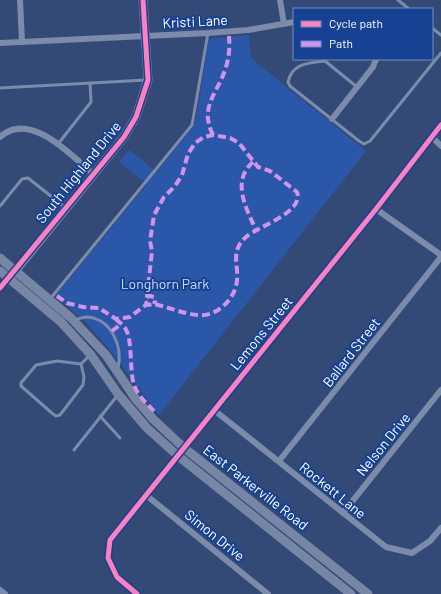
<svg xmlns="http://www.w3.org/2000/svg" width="441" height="594" font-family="Barlow,sans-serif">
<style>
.green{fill:#2b57a8}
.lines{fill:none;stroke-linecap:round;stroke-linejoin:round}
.lane{stroke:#7b8ba9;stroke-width:3}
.street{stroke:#7b8ba9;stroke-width:6}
.secondary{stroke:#7786a5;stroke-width:9}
.quiet{stroke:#d193ec;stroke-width:4;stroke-dasharray:8 4;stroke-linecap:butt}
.cycleway-casing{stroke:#174192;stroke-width:8}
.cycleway{stroke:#ff80c0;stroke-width:5}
.labels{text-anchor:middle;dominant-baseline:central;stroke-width:4;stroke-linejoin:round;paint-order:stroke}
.street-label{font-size:14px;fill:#fff;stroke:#174192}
.park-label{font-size:14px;fill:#cdddfb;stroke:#174192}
</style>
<rect width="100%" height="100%" fill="#334a76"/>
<polygon class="green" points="249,35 251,58 366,151 159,415 110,350 84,320 55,296 147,184 119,162 129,150 157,172 195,124 209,39"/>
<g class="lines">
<g class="lane">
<polyline points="398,0 409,9"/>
<polyline points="432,28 441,35"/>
<path d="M357,87L325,61C309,63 292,63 288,82L290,86L359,141L364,144L370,141L441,53"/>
<polyline points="0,88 146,80"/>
<polyline points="58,144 91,102 90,83"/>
<polyline points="0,206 22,179 28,178 66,208"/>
<polyline points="50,299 192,125 208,33"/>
<path d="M74,320C78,319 83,317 87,317C112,319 123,347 118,368"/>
<polyline points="81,364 84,377 83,385 60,415 56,416 53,414 21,386 21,383 36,365 57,361 81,364 89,356"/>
<polyline points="100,416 120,438"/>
<polyline points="74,450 117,396"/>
</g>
<g class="street">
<polyline points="20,0 22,42"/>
<polyline points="280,0 284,24"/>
<polyline points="0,43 208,33 248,30 294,22"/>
<polyline points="332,119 373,67 376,59"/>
<path d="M0,137C30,110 71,155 93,174"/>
<polyline points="432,137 441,146"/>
<polyline points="376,209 441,255"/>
<polyline points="0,288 9,279"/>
<polyline points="214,410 386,547 412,553 430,541 441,528"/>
<polyline points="279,461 441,257"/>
<polyline points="146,495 268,594"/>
<polyline points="343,513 441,390"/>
<polyline points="0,590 5,594"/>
<polyline points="137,594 117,577 108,558 110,540 376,209 441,125"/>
</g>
<g class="secondary">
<polyline points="0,258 71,318 106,355 135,398 153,419 183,447 368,594"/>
<polyline points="0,271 61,322 91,355 118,394 147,428 177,455 351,594"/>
<polyline points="12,275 124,137 136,117 148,80 143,0"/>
</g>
<g class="quiet">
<path d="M213,135C199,107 217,94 225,70C229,59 230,48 229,36"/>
<path d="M253,162C231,181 246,208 256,230"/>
<polyline points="57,296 67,303 83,307 99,308 116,319 130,317 147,304"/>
<path d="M147,297L152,251L150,241L154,215L164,197L175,186L182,175L188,154L195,143L204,137L213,135L230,138L239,143L258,167L270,171L297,192C304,213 258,226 246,237C228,253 241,267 236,286C232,302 215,317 198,315C184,314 168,307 154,304L148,305L145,301L147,297L150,296L154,297L155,301L154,304"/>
<path d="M116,319C119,322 122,324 125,328C133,339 129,369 134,385C138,396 147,404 155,412"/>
<polyline points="112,331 121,324"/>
</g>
<defs>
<g id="cycleway">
<polyline points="0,288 124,137 136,117 148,80 143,0"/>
<polyline points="137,594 117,577 108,558 110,540 376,209 441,125"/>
</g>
</defs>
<use href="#cycleway" class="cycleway-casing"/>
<use href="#cycleway" class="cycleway"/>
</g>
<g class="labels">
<g class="street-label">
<text transform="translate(195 21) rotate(-3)">Kristi Lane</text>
<text transform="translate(78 172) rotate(-51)">South Highland Drive</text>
<text transform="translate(261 333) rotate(-51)">Lemons Street</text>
<text transform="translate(351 352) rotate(-52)">Ballard Street</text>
<text transform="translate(383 444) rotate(-51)">Nelson Drive</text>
<text transform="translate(256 487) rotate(38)">East Parkerville Road</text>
<text transform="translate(333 490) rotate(39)">Rockett Lane</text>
<text transform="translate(215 535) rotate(39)">Simon Drive</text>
</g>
<g class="park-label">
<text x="165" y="283">Longhorn Park</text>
</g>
</g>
<rect x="293" y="8" width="140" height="52" fill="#174192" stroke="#748dbe"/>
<rect x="301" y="21" width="20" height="6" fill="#ff80c0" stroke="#748dbe"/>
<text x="329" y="28" font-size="12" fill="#ffffff">Cycle path</text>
<rect x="301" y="41" width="20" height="6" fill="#d193ec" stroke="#748dbe"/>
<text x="329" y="48" font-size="12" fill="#ffffff">Path</text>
</svg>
